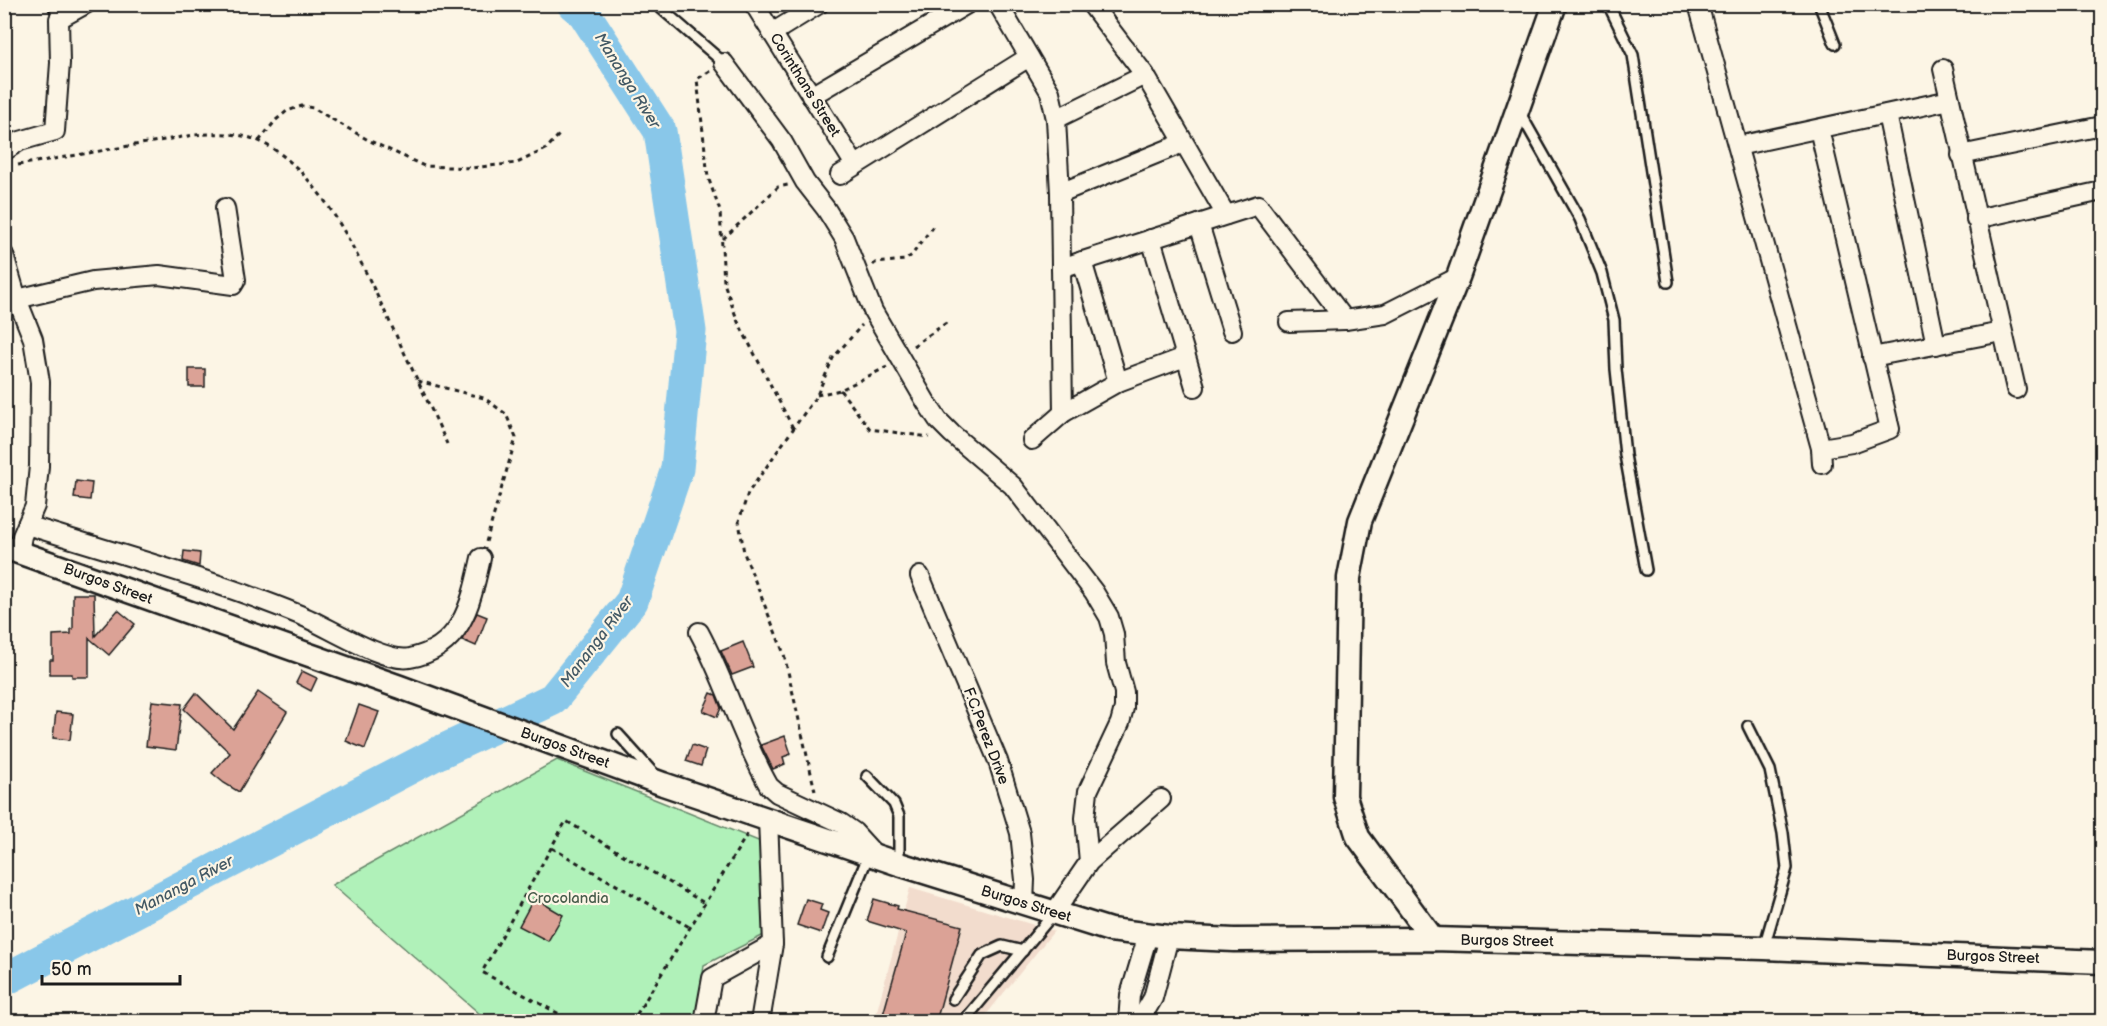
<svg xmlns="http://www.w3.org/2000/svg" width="2107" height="1026" font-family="'Balsamiq Sans',sans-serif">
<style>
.built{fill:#f2dccd}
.green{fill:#b0f1b9;stroke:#66866a;stroke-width:1.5}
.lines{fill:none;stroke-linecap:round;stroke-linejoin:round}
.river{stroke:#89c7e9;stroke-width:33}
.building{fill:#dba296;stroke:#1c1c1c;stroke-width:1.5}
.service-casing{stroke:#1c1c1c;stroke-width:14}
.minor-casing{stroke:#1c1c1c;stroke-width:22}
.tertiary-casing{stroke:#1c1c1c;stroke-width:27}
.path{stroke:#1c1c1c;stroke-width:3;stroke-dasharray:4.5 4.5;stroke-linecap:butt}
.service{stroke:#fcf5e5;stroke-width:9}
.minor{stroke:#fcf5e5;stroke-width:18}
.tertiary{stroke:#fcf5e5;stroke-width:22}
.labels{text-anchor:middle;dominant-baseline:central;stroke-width:4.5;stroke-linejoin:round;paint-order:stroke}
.street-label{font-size:15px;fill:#1c1c1c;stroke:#fcf5e5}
.park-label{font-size:15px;fill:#485c4b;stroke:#fcf5e5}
.water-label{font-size:16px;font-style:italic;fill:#425864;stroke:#fcf5e5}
</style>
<rect width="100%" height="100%" fill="#fcf5e5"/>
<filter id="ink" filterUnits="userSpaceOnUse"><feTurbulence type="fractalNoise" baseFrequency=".0167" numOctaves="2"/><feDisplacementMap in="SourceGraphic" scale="12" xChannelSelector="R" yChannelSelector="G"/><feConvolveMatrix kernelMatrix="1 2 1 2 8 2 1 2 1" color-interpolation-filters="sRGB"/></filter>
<g filter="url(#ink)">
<polygon class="built" points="910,888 1054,931 981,1021 874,1022"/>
<polygon class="green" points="557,760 761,842 764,935 704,965 697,1021 488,1021 332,885"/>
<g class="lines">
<polyline class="river" points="4,980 438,753 553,699 632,601 677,469 690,331 660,131 584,13 573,4"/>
</g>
<g class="building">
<rect x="189" y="369" width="16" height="18"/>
<polygon points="76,481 92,483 90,500 74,498"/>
<polygon points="184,551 200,553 199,566 183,561"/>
<polygon points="73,594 94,594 95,636 118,610 135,624 109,655 89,638 89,677 72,677 72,674 50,674 50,660 53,660 53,635 71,634 71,629 73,629"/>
<polygon points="477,613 487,617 476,646 462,640"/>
<polygon points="743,642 753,667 732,675 721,651"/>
<polygon points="302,671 317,678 311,691 296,683"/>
<polygon points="258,692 287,712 239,792 224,783 212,773 230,753 184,709 196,693 233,729"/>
<polygon points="711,693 716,695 721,708 717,717 703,711"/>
<polygon points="152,701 182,704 176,750 146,746"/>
<polygon points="359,705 379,712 365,749 346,741"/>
<polygon points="56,712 73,714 70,740 53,738"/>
<polygon points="785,736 791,754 783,757 785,764 773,769 761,745"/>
<polygon points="692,745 706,750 701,766 686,761"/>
<polygon points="534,898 563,915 548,941 519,926"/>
<polygon points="806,899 822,904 820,910 828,913 821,933 797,925"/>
<polygon points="874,899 898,906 897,909 962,926 936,1022 881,1022 906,933 867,921"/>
</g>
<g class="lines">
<defs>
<g id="service">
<polyline points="53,4 59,19"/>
<polyline points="656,4 724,63"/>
<polyline points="1608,4 1633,55 1668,282"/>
<polyline points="1819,4 1835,44"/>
<polyline points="1520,113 1580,219 1602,273 1614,320 1616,369 1625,455 1646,570"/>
<polyline points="1748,726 1770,770 1783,833 1787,868 1764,947"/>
<polyline points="618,734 655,775"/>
<polyline points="867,776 894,804 899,816 899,863"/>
<polyline points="827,957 869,854"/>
<polyline points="953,999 982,955 1002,946 1023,951"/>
<polyline points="963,1022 1054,913"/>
</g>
<g id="minor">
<polyline points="754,4 855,165"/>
<polyline points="998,4 1050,92 1056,119 1060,193 1063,413"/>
<polyline points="1091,4 1145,75 1226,215"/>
<polyline points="1698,4 1821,448 1822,464"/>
<polyline points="772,33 819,4"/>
<polyline points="724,63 782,141 805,182 826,209 844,238 873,311 926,402 938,420 952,434 1013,486 1094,592 1109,617 1114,634 1116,663 1124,692 1124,708 1120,723 1088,791 1085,818 1089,862"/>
<polyline points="1943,69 2016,389"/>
<polyline points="811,96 967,4"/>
<polyline points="1887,114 1936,345"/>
<polyline points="1056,119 1145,75"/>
<polyline points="1819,129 1890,429 1852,443 1821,448"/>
<polyline points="1738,146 1950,100"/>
<polyline points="4,151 20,141 55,131 60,63 59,19 86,4"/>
<polyline points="1961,155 2102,126"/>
<polyline points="840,175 1029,57"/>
<polyline points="1060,193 1183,143"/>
<polyline points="1976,219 2102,191"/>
<polyline points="1199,224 1232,331"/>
<polyline points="1151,239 1195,387"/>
<polyline points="4,255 17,299 33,339 40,382 39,466 35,506 22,536 19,552"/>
<polyline points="1082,261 1118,382"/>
<polyline points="1061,268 1258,205 1345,320"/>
<polyline points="17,299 93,281 159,275 233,285 236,280 225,208"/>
<polyline points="1289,322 1345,320 1385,314 1458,277"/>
<polyline points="1872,357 2002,332"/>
<polyline points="1032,440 1063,413 1118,382 1185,357"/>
<path d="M27,525C118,554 212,579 300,615C327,626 383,663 410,658C463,648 471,602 481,558"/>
<polyline points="920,576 998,761 1020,833 1025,880 1024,903"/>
<path d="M699,632C726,682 741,737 769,786L777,793L841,823L854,832L875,855"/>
<polyline points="1054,913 1089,862 1161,799"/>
<polyline points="704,1022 712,978 773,944"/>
<polyline points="760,1022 773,944 768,819"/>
<polyline points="1128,1022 1130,995 1148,935"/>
<polyline points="1139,1022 1153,998 1169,937"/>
</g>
<g id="tertiary">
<polyline points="4,547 400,687 663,784 899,864 1110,930 1169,937 1234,940 1433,939 1764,948 2102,962"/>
<polyline points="1433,939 1358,837 1345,797 1349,578 1360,521 1458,277 1555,4"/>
</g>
</defs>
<use href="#service" class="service-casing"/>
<use href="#minor" class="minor-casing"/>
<use href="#tertiary" class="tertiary-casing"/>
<g class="path">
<polyline points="710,71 697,79 708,177 720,211 724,283 738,322 793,428"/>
<polyline points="259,141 276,120 287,111 302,106 313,108 368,140 424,166 472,168 517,163 546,149 559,135"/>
<path d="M18,165L194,135C216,133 240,132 261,142C323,173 358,257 387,316C407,359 428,401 447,444"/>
<polyline points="723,239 778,187 788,185"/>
<polyline points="873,265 875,263 905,260 912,255 933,226"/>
<polyline points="913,346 949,321"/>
<polyline points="418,381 484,398 506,414 516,438 486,542"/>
<polyline points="840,390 870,429 929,437"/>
<polyline points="817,395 840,390 887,367"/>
<polyline points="815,791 784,654 744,553 739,521 748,493 817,395 833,358 862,325"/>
<polyline points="552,848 691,928"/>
<polyline points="574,1022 482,972 566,821 706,904"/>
<polyline points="632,1022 748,833"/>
</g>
<use href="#service" class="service"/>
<use href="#minor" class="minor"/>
<use href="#tertiary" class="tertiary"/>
</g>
</g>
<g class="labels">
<g class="street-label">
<text transform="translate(805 85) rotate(58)">Corinthans Street</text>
<text transform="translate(108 584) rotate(20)">Burgos Street</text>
<text transform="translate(986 736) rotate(69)">F.C.Perez Drive</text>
<text transform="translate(565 748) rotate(20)">Burgos Street</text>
<text transform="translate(1026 904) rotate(17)">Burgos Street</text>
<text transform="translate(1507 941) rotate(1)">Burgos Street</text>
<text transform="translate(1993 957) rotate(2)">Burgos Street</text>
</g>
<g class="park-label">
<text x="568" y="898">Crocolandia</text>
</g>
<g class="water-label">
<text transform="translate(627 81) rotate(58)">Mananga River</text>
<text transform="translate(597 642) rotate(-53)">Mananga River</text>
<text transform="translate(184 886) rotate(-28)">Mananga River</text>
</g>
</g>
<rect width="2107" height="1026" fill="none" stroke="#fcf5e5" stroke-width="24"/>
<rect x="12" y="12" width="2083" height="1002" fill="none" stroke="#1c1c1c" stroke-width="2" filter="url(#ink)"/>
<path d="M42 975v9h138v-9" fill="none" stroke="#1c1c1c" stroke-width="3"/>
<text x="51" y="975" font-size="18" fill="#1c1c1c" stroke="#fcf5e5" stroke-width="4.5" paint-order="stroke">50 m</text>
</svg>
